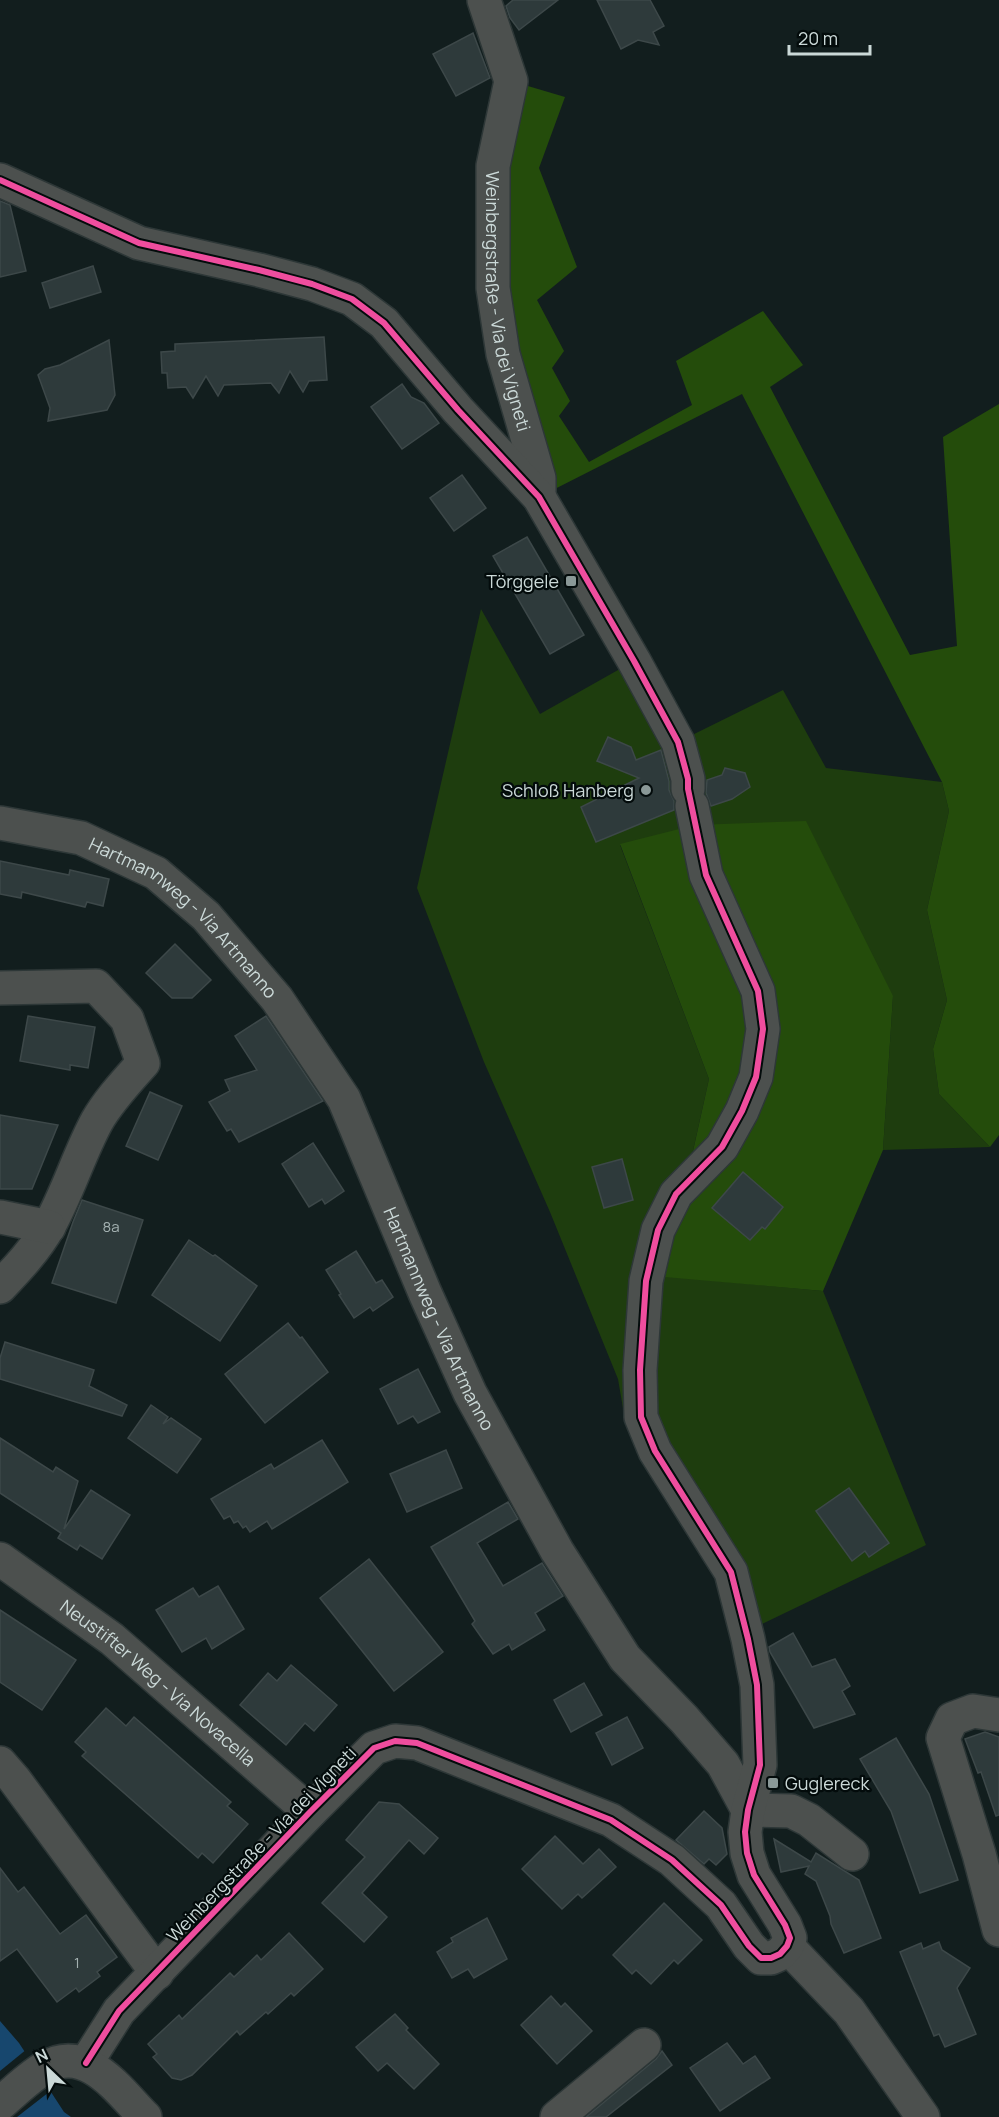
<svg xmlns="http://www.w3.org/2000/svg" width="999" height="2117" font-family="Manrope,sans-serif">
<style>
.green{fill:#1e3d0e}
.forest{fill:#244c0b}
.water{fill:#17476e}
.pier{fill:#121e1e}
.building{fill:#2e3a3b;stroke:#3d4849;stroke-width:1.5}
.lines{fill:none;stroke-linecap:round;stroke-linejoin:round}
.minor-casing{stroke:#2d3737;stroke-width:36}
.minor{stroke:#4c504e;stroke-width:33}
.cycleway-casing{stroke:#030b0b;stroke-width:10}
.cycleway{stroke:#ef4d9e;stroke-width:6}
.poi-dot{fill:#8a9897;stroke:#030b0b;stroke-width:2}
.labels{text-anchor:middle;dominant-baseline:central;stroke-width:4.5;stroke-linejoin:round;paint-order:stroke}
.number-label{font-size:15px;fill:#a4b1b1}
.street-label{font-size:18px;fill:#cbd9d8;stroke:#030b0b}
.poi-label{font-size:18px;fill:#cbd9d8;stroke:#030b0b;text-anchor:end}
</style>
<rect width="100%" height="100%" fill="#121e1e"/>
<polygon class="green" points="481,609 540,714 634,661 678,742 783,690 826,768 942,782 949,811 927,910 947,1000 933,1049 939,1094 990,1147 883,1150 893,996 620,845 709,1079 665,1276 823,1291 926,1545 737,1636 713,1567 675,1508 625,1420 618,1379 550,1212 484,1062 417,888"/>
<g class="forest">
<polygon points="511,81 565,97 539,168 577,267 537,300 564,351 552,368 570,401 559,416 589,462 692,405 676,361 763,311 803,365 770,387 910,655 957,646 943,437 999,404 999,1135 990,1147 939,1094 933,1049 947,1000 927,910 949,811 942,782 742,394 539,497 503,354"/>
<polygon points="806,821 893,996 883,1150 823,1291 665,1277 709,1079 620,844 695,825"/>
</g>
<polygon class="water" points="0,2021 19,2043 64,2112 71,2117 0,2117"/>
<polygon class="pier" points="27,2049 53,2089 17,2117 0,2117 0,2071"/>
<g class="building">
<polygon points="513,0 558,0 519,30 510,18 506,6"/>
<polygon points="597,0 650,0 664,26 653,32 659,45 638,40 621,49"/>
<polygon points="473,33 490,78 456,96 433,54"/>
<polygon points="0,201 10,205 26,271 0,277"/>
<polygon points="93,266 101,292 50,308 42,283"/>
<polygon points="324,337 327,380 309,381 303,392 290,371 279,393 271,383 224,385 218,396 206,376 193,398 186,387 168,388 167,373 162,373 161,352 175,351 175,344"/>
<polygon points="109,340 115,395 107,410 48,421 50,408 38,375 45,369 60,365"/>
<polygon points="402,384 411,397 424,403 439,423 402,449 371,407"/>
<polygon points="462,475 486,508 454,531 430,498"/>
<polygon points="527,537 584,635 550,654 493,556"/>
<polygon points="608,737 631,747 636,760 661,750 669,781 669,790 674,801 674,810 596,842 581,807 639,778 597,761"/>
<polygon points="725,768 745,773 750,787 732,799 711,806 706,793 707,780 722,775"/>
<polygon points="0,861 69,875 70,870 109,879 103,906 87,902 85,907 22,892 21,898 0,894"/>
<polygon points="175,944 211,980 192,998 172,998 146,973"/>
<polygon points="28,1016 95,1027 88,1068 70,1065 70,1070 20,1061"/>
<polygon points="266,1016 323,1101 239,1142 231,1129 227,1131 209,1102 230,1091 225,1080 257,1070 235,1036"/>
<polygon points="150,1092 182,1106 158,1160 126,1146"/>
<polygon points="0,1115 58,1125 32,1189 0,1189"/>
<polygon points="313,1143 344,1191 325,1204 322,1199 309,1207 282,1164"/>
<polygon points="622,1159 633,1200 604,1208 592,1167"/>
<polygon points="743,1172 783,1207 765,1229 762,1227 750,1240 712,1208"/>
<polygon points="82,1200 143,1220 116,1303 52,1283 73,1222"/>
<polygon points="189,1240 213,1256 215,1255 257,1286 220,1341 152,1295"/>
<polygon points="356,1251 376,1283 382,1280 393,1297 373,1311 370,1307 354,1318 339,1295 341,1294 326,1270"/>
<polygon points="288,1323 300,1338 302,1337 328,1372 265,1423 225,1374"/>
<polygon points="5,1342 94,1370 89,1386 127,1405 122,1416 0,1379 0,1358"/>
<polygon points="418,1369 440,1412 418,1423 413,1416 398,1424 380,1389"/>
<polygon points="151,1405 168,1417 163,1424 171,1418 201,1439 177,1473 128,1438"/>
<polygon points="0,1438 53,1472 56,1467 78,1481 64,1529 91,1490 130,1515 102,1559 80,1545 77,1550 58,1538 61,1533 0,1493"/>
<polygon points="322,1440 348,1482 272,1529 267,1521 250,1532 246,1526 243,1528 238,1521 234,1523 230,1516 224,1519 211,1499 271,1464 274,1469"/>
<polygon points="446,1450 462,1488 407,1512 390,1474"/>
<polygon points="849,1488 889,1543 869,1557 865,1551 852,1561 816,1511"/>
<polygon points="508,1502 518,1519 477,1543 503,1586 542,1563 563,1596 535,1613 545,1630 512,1650 509,1644 493,1654 472,1624 475,1621 431,1547"/>
<polygon points="369,1559 443,1652 394,1691 320,1598"/>
<polygon points="218,1586 244,1629 212,1649 206,1638 182,1652 156,1610 193,1588 199,1597"/>
<polygon points="0,1610 76,1660 42,1710 0,1682"/>
<polygon points="793,1633 812,1667 835,1659 850,1686 842,1691 855,1714 814,1728 770,1652 769,1647"/>
<polygon points="291,1665 337,1705 314,1731 305,1723 286,1745 240,1705 268,1673 277,1681"/>
<polygon points="584,1683 602,1715 571,1732 554,1700"/>
<polygon points="106,1708 126,1726 134,1717 231,1802 227,1806 248,1824 213,1863 202,1853 198,1858 82,1756 86,1752 75,1742"/>
<polygon points="627,1717 643,1748 612,1765 596,1733"/>
<polygon points="985,1732 999,1737 999,1815 996,1816 981,1772 978,1773 965,1739"/>
<polygon points="896,1738 929,1794 958,1880 920,1893 891,1811 860,1759"/>
<polygon points="379,1802 399,1804 438,1838 424,1854 409,1840 362,1893 387,1917 364,1942 322,1903 365,1857 346,1840"/>
<polygon points="704,1811 722,1828 727,1854 716,1865 709,1859 704,1864 676,1840"/>
<polygon points="555,1836 583,1864 599,1849 616,1867 582,1898 578,1894 562,1909 522,1869"/>
<polygon points="774,1839 811,1862 816,1853 859,1880 881,1938 844,1953 831,1924 830,1916 816,1881 805,1874 809,1866 781,1872"/>
<polygon points="0,1868 18,1892 24,1887 60,1934 86,1915 117,1957 97,1972 100,1976 79,1992 76,1988 57,2002 17,1949 0,1961"/>
<polygon points="664,1903 702,1940 678,1964 674,1960 651,1984 636,1970 632,1974 613,1955"/>
<polygon points="487,1918 507,1959 474,1978 468,1969 452,1978 437,1952 453,1942 451,1938"/>
<polygon points="289,1933 323,1969 294,1996 291,1993 268,2014 266,2012 240,2035 237,2031 192,2075 181,2080 172,2078 153,2057 157,2054 148,2044 179,2015 182,2019 230,1973 234,1977 257,1955 261,1960"/>
<polygon points="939,1942 942,1950 970,1968 957,1988 976,2034 945,2047 939,2034 934,2036 900,1952 921,1943 923,1949"/>
<polygon points="551,1996 561,2007 565,2003 592,2031 557,2064 521,2025"/>
<polygon points="395,2014 408,2028 406,2030 439,2064 414,2089 387,2063 378,2071 356,2047"/>
<polygon points="727,2043 743,2064 755,2056 770,2078 720,2111 690,2068"/>
<polygon points="662,2051 672,2065 606,2117 586,2117 656,2059"/>
</g>
<g class="lines">
<defs>
<g id="minor">
<path id="s1" d="M484,0L511,81L493,166V288L503,354L539,478V497"/>
<polyline points="0,180 139,243 259,270 312,284 352,299 384,323 458,410 539,497 634,661 678,742 688,779 688,789"/>
<path id="s2" d="M0,823L81,838L156,873L206,916L277,999L344,1099L425,1293L470,1393L557,1551L625,1658L684,1719L723,1764L748,1810"/>
<path d="M0,988L96,986L127,1019L143,1063C127,1081 109,1100 97,1121C79,1154 68,1192 49,1226C36,1249 18,1268 0,1287"/>
<polyline points="0,1217 49,1227"/>
<path id="s3" d="M0,1559L112,1639L310,1812"/>
<polyline points="999,1715 973,1711 952,1719 943,1738 979,1854 999,1930"/>
<polyline points="0,1763 14,1779 157,1973"/>
<polyline points="748,1810 791,1811 809,1820 852,1854"/>
<polyline points="787,1946 849,2011 923,2117"/>
<polyline points="86,2063 119,2011 310,1812 374,1748 395,1741 417,1743 611,1820 672,1860 721,1905 749,1946 761,1958 771,1958 780,1954 787,1946 790,1938 785,1925 754,1875 747,1853 745,1832 748,1810 760,1765 757,1685 748,1639 731,1572 655,1451 641,1417 640,1370 646,1281 658,1230 676,1194 722,1147 742,1111 756,1077 763,1029 758,991 706,875 692,806"/>
<path d="M0,2104C14,2092 28,2078 43,2069C86,2042 118,2090 145,2117"/>
<polyline points="557,2117 644,2045"/>
</g>
</defs>
<use href="#minor" class="minor-casing"/>
<use href="#minor" class="minor"/>
<defs>
<polyline id="cycleway" points="0,180 139,243 259,270 312,284 352,299 384,323 458,410 539,497 634,661 678,742 688,779 688,789 706,875 758,991 763,1029 756,1077 742,1111 722,1147 676,1194 658,1230 646,1281 640,1370 641,1417 655,1451 731,1572 748,1639 757,1685 760,1765 748,1810 745,1832 747,1853 754,1875 785,1925 790,1938 787,1946 780,1954 771,1958 761,1958 749,1946 721,1905 672,1860 611,1820 417,1743 395,1741 374,1748 310,1812 119,2011 86,2063"/>
</defs>
<use href="#cycleway" class="cycleway-casing"/>
<use href="#cycleway" class="cycleway"/>
</g>
<g class="poi-dot">
<rect x="565" y="575" width="12" height="12" rx="3"/>
<circle cx="646" cy="790" r="6"/>
<rect x="767" y="1777" width="12" height="12" rx="3"/>
</g>
<g class="labels">
<g class="number-label">
<text x="111" y="1226">8a</text>
<text x="77" y="1962">1</text>
</g>
<g class="street-label">
<text stroke="none"><textPath href="#s1" startOffset="309">Weinbergstraße - Via dei Vigneti</textPath></text>
<text stroke="none"><textPath href="#s2" startOffset="214">Hartmannweg - Via Artmanno</textPath></text>
<text stroke="none"><textPath href="#s2" startOffset="700">Hartmannweg - Via Artmanno</textPath></text>
<text stroke="none"><textPath href="#s3" startOffset="201">Neustifter Weg - Via Novacella</textPath></text>
<text transform="translate(261 1844) rotate(-46)">Weinbergstraße - Via dei Vigneti</text>
</g>
<g class="poi-label">
<text x="559" y="581">Törggele</text>
<text x="634" y="790">Schloß Hanberg</text>
<text x="785" y="1783" text-anchor="start">Guglereck</text>
</g>
</g>
<g transform="translate(48 2069) rotate(334)" stroke="#030b0b" stroke-width="4.5" paint-order="stroke">
<path d="M0-4.5L10 22L0 15L-10 22Z" fill="#cbd9d8"/>
<text y="-9" font-size="16" font-weight="bold" text-anchor="middle" fill="#cbd9d8">N</text>
</g>
<path d="M789 45v9h81v-9" fill="none" stroke="#cbd9d8" stroke-width="3"/>
<text x="798" y="45" font-size="18" fill="#cbd9d8" stroke="#030b0b" stroke-width="4.5" paint-order="stroke">20 m</text>
</svg>
